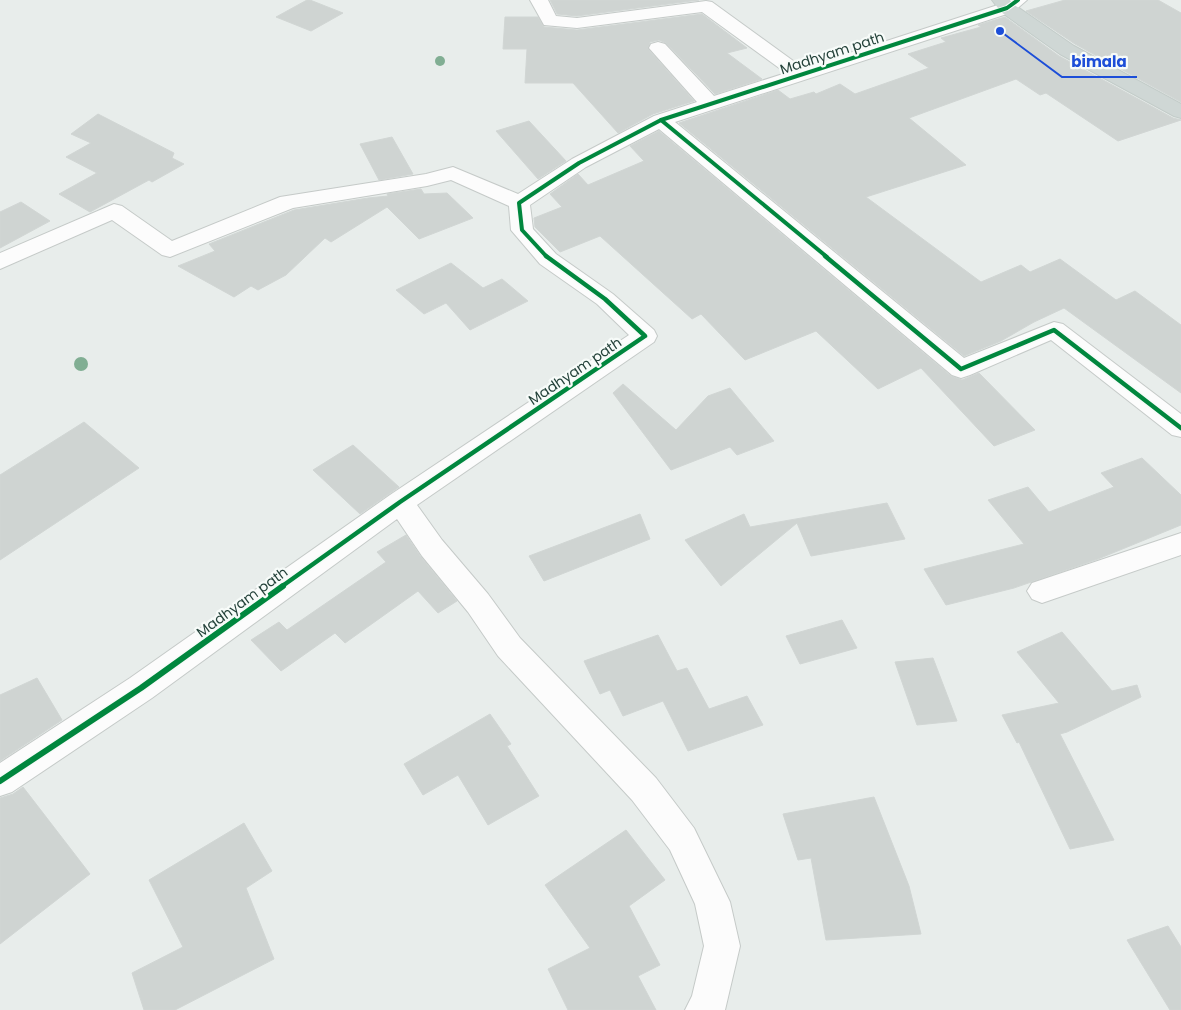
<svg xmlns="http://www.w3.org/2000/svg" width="1181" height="1010" font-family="Poppins,sans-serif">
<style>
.building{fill:#cfd4d2;stroke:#d1d6d4}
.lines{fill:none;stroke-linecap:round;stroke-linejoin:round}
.minor-casing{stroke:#c5cac8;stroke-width:2}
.major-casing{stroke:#c3ccc9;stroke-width:2}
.minor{fill:#fcfcfc;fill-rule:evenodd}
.major{fill:#cfd7d5;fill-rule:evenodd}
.cycleway-far2-casing{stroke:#f7fbf9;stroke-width:6}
.cycleway-far1-casing{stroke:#f7fbf9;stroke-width:8}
.cycleway-casing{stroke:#f7fbf9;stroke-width:9}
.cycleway-far2{stroke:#00873e;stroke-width:4}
.cycleway-far1{stroke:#00873e;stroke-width:4.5}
.cycleway{stroke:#00873e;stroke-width:6}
.tree{fill:#81ae93}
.labels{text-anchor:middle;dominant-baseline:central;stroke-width:4.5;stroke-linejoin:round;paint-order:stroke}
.street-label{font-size:14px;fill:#24423a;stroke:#f7fbf9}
.leader{fill:none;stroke:#1d4ed8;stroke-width:2}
.callout-dot{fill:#1d4ed8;stroke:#f7fbf9;stroke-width:2}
.callout-label{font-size:15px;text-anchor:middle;font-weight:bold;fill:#1d4ed8;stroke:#f7fbf9;stroke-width:4.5;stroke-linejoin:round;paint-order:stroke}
</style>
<rect width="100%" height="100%" fill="#e8edeb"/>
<g class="building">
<polygon points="307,0 310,0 343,13 311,31 276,17"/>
<polygon points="550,0 699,0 577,16 557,14"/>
<polygon points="1065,0 1158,0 1181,13 1181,102 1075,44 1026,11"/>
<polygon points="702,14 747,48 727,53 762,79 715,94 666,43 659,40 650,42 648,49 694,101 653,114 618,133 573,83 525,83 527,49 503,49 505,17 538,17 544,27 577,30"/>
<polygon points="1005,17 1059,56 1173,118 1181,120 1118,141 1046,93 1040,95 1016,79 909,118 966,165 866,197 981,282 1021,265 1030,272 1060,259 1116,300 1135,291 1181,325 1181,393 1064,308 1034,322 1001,341 964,356 679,123 778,90 790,99 814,92 816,94 840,84 855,94 929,68 908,54 946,42 941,38 981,27 978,25"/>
<polygon points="98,114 174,153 172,158 184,164 152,182 149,180 90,212 59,194 97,173 66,157 91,143 71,134"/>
<polygon points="529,121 566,161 538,179 496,131"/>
<polygon points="659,131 951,376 962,380 979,373 1035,430 994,446 921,368 878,389 816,331 745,360 701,314 692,319 600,236 560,252 535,227 534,218 562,207 550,194 578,174 588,185 644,161 630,146"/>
<polygon points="392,137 413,174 379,180 360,144"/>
<polygon points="421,189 424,194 447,193 473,218 419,239 387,207 331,242 325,238 286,275 258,290 251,286 234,297 178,266 215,251 209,244 294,210 368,198 388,196 387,194"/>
<polygon points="21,202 50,221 0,248 0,212"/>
<polygon points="451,263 483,288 502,279 528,301 470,330 446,303 424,314 396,290"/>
<polygon points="623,384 676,430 708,396 730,388 774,441 737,455 730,447 671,470 613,393"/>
<polygon points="84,422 139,468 0,560 0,475"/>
<polygon points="353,445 399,487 360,514 313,470"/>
<polygon points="1142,458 1181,495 1181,525 1098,559 1014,588 946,605 924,569 1024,544 988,500 1028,487 1049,512 1114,487 1101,473"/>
<polygon points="887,503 905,539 811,556 797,523 721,586 685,540 744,514 750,527"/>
<polygon points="640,514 650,539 544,581 529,556"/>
<polygon points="406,535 421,557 457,601 438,613 418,591 345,643 335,633 281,671 251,640 279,622 287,630 386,562 377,552"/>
<polygon points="842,620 857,648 800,664 786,636"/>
<polygon points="1062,632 1112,691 1137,685 1141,697 1067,732 1060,734 1114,840 1070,849 1019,742 1017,743 1002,715 1059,703 1017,652"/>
<polygon points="658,635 677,671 687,668 709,709 747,696 763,725 688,751 663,701 623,716 610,690 600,694 584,661"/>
<polygon points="933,658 957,721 917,725 895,662"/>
<polygon points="37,678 62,720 0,761 0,695"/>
<polygon points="490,714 511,744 507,746 539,796 488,825 458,775 423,795 404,764"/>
<polygon points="23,787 90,874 0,944 0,798 13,794"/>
<polygon points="874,797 909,886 921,934 826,940 811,858 798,860 783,814"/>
<polygon points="244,823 272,871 246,888 274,959 175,1010 144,1010 132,973 183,947 149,880"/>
<polygon points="626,830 665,880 629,906 660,965 638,976 656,1010 568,1010 548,969 590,948 545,885"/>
<polygon points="1168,926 1181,947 1181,1010 1170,1010 1127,940"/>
</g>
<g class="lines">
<defs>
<g id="minor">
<polygon points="530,0 548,0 556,16 577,18 706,1 712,2 803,68 1001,4 1007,0 1027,0 1013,12 675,122 964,358 1054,322 1063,324 1181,414 1181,437 1172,435 1051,340 970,375 961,378 952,375 659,129 586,167 530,205 533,229 556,254 613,294 654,330 657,336 654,342 417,505 442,540 488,594 520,638 656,778 694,828 730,902 740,946 725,1010 685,1010 692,996 704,946 695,904 670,850 632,800 498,656 468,612 422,556 397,519 152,698 12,792 0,796 0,763 130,678 390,495 629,335 597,304 540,264 511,230 509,206 451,180 427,186 293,208 170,257 162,255 112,220 0,269 0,253 114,204 122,206 172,241 280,197 426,174 453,167 518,194 572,159 654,116 697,102 649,48 651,44 658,42 665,44 714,96 786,73 702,12 577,28 544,25"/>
<polygon points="1181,533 1181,555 1042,603 1032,599 1027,591 1032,583"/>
</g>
<polygon id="major" points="992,0 1010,0 1013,4 1074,46 1181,104 1181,118 1174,116 1060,54 1001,12"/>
</defs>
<use href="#minor" class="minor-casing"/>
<use href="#major" class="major-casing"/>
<use href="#minor" class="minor"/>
<use href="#major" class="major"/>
<defs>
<g id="cycleway-far2">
<polyline points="661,120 827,257"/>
<polyline points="547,257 522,230 519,203 579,163 661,120 1007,8 1018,0"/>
</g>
<g id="cycleway-far1">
<polyline points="825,256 961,369 1054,330 1181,428"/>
<polyline points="281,587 400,502 645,336 605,299 546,256"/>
</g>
<polyline id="cycleway" points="0,781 141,688 283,586"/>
</defs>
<use href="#cycleway-far2" class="cycleway-far2-casing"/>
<use href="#cycleway-far1" class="cycleway-far1-casing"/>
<use href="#cycleway" class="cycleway-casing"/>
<use href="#cycleway-far2" class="cycleway-far2"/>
<use href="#cycleway-far1" class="cycleway-far1"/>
<use href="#cycleway" class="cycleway"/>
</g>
<g class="tree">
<circle cx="440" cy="61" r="5"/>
<circle cx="81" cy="364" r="7"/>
</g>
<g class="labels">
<g class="street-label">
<text transform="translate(832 53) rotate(-18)">Madhyam path</text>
<text transform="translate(575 371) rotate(-34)">Madhyam path</text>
<text transform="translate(242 602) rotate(-36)">Madhyam path</text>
</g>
</g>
<path class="leader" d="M1000 31L1062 77H1137"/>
<circle class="callout-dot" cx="1000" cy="31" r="5"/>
<g class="callout-label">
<text x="1099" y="67">bimala</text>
</g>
</svg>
